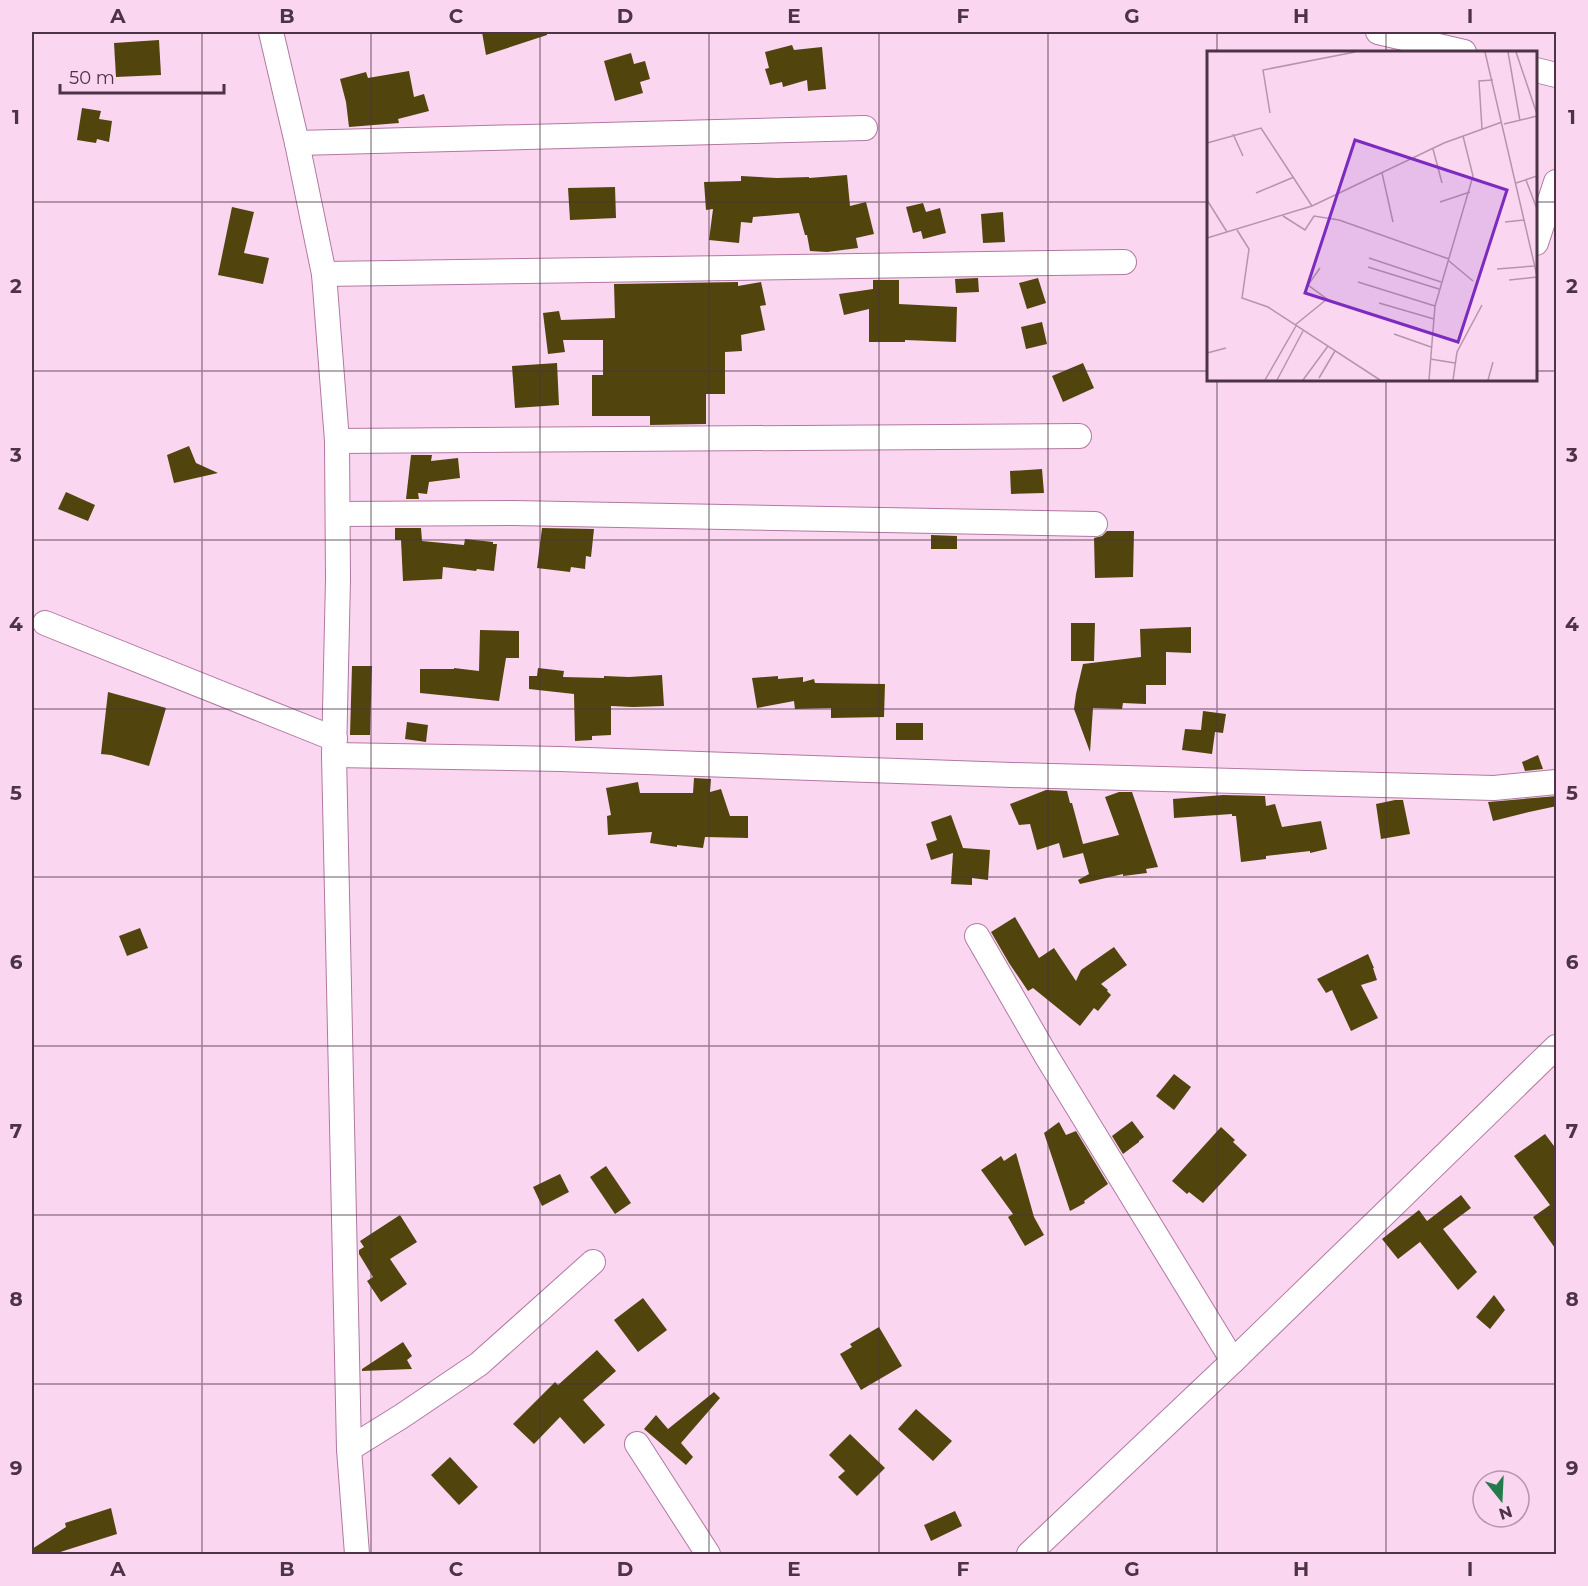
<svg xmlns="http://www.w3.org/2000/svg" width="1588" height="1586" font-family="Montserrat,sans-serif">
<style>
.building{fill:#51450d}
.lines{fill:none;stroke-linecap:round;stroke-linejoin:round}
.minor-casing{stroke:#b178a3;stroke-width:26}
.minor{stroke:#fff;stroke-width:24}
.grid{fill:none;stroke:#4c3346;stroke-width:1.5;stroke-opacity:0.55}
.inset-road{fill:none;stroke:#b595ad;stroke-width:1.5}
.view{fill:#7b2cbf;fill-opacity:0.15;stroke:#7b2cbf;stroke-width:3}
.inset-edge{fill:none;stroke:#4c3346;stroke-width:3}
.neatline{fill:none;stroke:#4c3346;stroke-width:2}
.grid-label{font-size:20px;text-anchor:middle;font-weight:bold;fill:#4c3346}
</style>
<rect width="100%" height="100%" fill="#fbd6f1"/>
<g class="building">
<polygon points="482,32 547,32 547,35 486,55"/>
<polygon points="159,40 161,75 116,77 114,43"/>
<polygon points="792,45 794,50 822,47 826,89 808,91 807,80 783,87 782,82 770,85 765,69 769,68 765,52"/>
<polygon points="631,53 634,64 645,61 650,79 640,82 643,93 615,101 604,61"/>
<polygon points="409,71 414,97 424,94 429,111 398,119 399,123 349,127 346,102 340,79 366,72 368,78"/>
<polygon points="82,108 101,111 99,119 112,121 109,142 97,139 96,143 77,140"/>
<polygon points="847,175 850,206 866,202 874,234 856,238 858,248 827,252 810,251 807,235 805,235 799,213 753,217 752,223 741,222 739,243 709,240 713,209 706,210 704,182 741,181 741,176 777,178 809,177 809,178"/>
<polygon points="615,187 616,218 570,220 568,188"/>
<polygon points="923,203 926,212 940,208 946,233 923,239 921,231 913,233 906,207"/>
<polygon points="232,207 254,212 244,253 269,258 263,284 218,275"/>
<polygon points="1003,212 1005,242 983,243 981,214"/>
<polygon points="978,278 979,292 956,293 955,279"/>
<polygon points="1038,278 1046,303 1027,309 1019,283"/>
<polygon points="873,280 899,280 899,304 957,307 956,342 905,340 905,342 869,342 869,309 844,315 839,294 873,289"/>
<polygon points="738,282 738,286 761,282 766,305 760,306 765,330 741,335 742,351 725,352 725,394 706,394 706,424 650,425 650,416 592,416 592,375 603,375 603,340 563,340 565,352 548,354 543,313 559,311 561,320 615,318 614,284"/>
<polygon points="1042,322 1047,344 1026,349 1021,327"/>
<polygon points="557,363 559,405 515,408 512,366"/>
<polygon points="1083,363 1094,388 1063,402 1052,376"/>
<polygon points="189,446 196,463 218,473 174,483 167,455"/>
<polygon points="411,455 432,455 431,461 458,458 460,478 429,482 427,494 418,493 419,499 406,499"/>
<polygon points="1042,469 1044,493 1011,494 1010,471"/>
<polygon points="66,492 95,505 88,521 58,509"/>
<polygon points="395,528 421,528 422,541 464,545 465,539 493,542 493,544 497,544 494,571 477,569 476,571 443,567 442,579 403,581 401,540 395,540"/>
<polygon points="542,528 594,529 591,557 586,556 585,569 571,567 570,572 537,568"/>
<polygon points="1107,531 1134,531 1133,577 1095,578 1094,538 1102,536"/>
<polygon points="931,535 957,536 957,549 931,549"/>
<polygon points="1071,623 1095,623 1094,661 1071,661"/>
<polygon points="1191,627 1191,653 1166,652 1166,685 1146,685 1146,704 1123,703 1122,709 1093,708 1090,752 1074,709 1076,694 1083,664 1141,657 1140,629"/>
<polygon points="480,630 519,631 519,658 506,658 499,701 420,693 420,669 454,669 454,668 479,671"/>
<polygon points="352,666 372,666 370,735 350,735"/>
<polygon points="538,668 564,671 563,677 604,678 604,676 629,677 662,675 664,706 633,707 611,706 611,735 592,736 592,740 575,741 574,694 529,689 529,676 537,676"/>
<polygon points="778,676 778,679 803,677 803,682 814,679 815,683 885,684 884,717 831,718 831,708 795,709 794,701 757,708 752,678"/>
<polygon points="108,692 166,708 149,766 111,755 101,754"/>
<polygon points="1203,711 1226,714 1223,733 1215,732 1212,754 1182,750 1185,729 1201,730"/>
<polygon points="407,722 428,725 426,742 405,739"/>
<rect x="896" y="723" width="27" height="17"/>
<polygon points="1538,755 1543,769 1525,771 1522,762"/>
<polygon points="694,778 711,779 710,792 721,789 730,816 748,816 748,838 705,837 703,848 677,845 677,847 650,843 652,832 608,835 607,816 611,815 606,788 638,782 640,793 693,793"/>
<polygon points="1046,790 1067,791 1070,803 1072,803 1083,844 1119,835 1105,797 1119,792 1132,792 1158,867 1146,869 1147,873 1123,876 1123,874 1080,884 1078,880 1089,874 1083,853 1063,858 1059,843 1037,850 1030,824 1019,825 1010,804"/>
<polygon points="1223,795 1265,796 1266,806 1275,804 1282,827 1321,821 1327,849 1310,853 1310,851 1266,856 1266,859 1241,862 1236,816 1232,816 1232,814 1174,818 1173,799"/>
<polygon points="1557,796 1557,806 1529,812 1493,821 1488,802"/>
<polygon points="1395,800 1403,800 1410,834 1381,839 1376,804"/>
<polygon points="951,815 963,848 990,850 988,880 972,878 972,885 951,884 953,853 931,860 926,844 937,840 931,822"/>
<polygon points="1015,917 1039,958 1054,948 1076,981 1081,970 1114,947 1127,965 1101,984 1108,990 1107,991 1111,995 1098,1011 1094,1008 1080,1026 1033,988 1028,991 1009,963 991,932"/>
<polygon points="140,928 148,948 127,956 119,936"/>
<polygon points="1368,954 1374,968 1373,968 1377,980 1361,985 1378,1018 1351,1031 1332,990 1326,993 1317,979"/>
<polygon points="1174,1074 1191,1087 1174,1110 1156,1096"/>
<polygon points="1132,1121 1144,1137 1139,1141 1139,1142 1123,1154 1112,1136"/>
<polygon points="1059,1122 1066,1135 1076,1131 1108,1184 1084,1201 1085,1203 1070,1211 1044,1133"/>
<polygon points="1221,1127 1235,1140 1233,1142 1247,1155 1203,1203 1189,1192 1187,1194 1172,1181"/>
<polygon points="1545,1134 1557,1150 1557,1251 1533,1217 1550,1205 1514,1156"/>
<polygon points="1016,1153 1034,1217 1044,1235 1025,1246 1008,1217 1013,1214 981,1170 1001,1156 1004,1161"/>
<polygon points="606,1166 631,1203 615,1214 590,1177"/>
<polygon points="560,1174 569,1192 542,1206 533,1187"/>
<polygon points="1461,1195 1471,1208 1443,1229 1477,1272 1458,1290 1420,1242 1398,1259 1382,1239 1419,1210 1427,1221"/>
<polygon points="400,1215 417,1242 390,1259 407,1284 381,1302 367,1281 373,1277 359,1254 359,1250 364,1247 360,1241"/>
<polygon points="1494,1295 1505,1310 1490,1329 1476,1317"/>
<polygon points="643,1298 667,1330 638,1352 614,1320"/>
<polygon points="879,1327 902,1366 861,1390 840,1354 852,1347 850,1344"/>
<polygon points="403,1342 412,1356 407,1360 412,1369 362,1371 362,1369"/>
<polygon points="597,1350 616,1371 583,1400 605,1425 584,1444 560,1417 534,1444 513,1424 555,1382 558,1385"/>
<polygon points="714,1392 720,1398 681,1443 693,1457 686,1465 644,1429 656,1415 668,1429"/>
<polygon points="916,1409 952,1441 933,1461 898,1429"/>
<polygon points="850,1434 885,1468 857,1496 838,1477 845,1471 829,1455"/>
<polygon points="450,1457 478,1487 459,1505 431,1475"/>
<polygon points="111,1508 117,1534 54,1554 32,1554 32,1549 66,1527 65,1523"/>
<polygon points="955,1511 962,1526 931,1541 924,1525"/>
</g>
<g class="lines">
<defs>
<g id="minor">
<polyline points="271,32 297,143 324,274 337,441 338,579 334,755 349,1449 357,1554"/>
<polyline points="1378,32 1464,52"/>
<polyline points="1536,70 1556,75"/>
<polyline points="297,143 865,128"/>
<polyline points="1536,243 1556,182"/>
<polyline points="324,274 1124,262"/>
<polyline points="337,441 1079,436"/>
<polyline points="338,514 513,513 1095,524"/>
<polyline points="45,623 335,739"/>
<polyline points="334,755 560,759 1012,775 1494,788 1556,782"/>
<polyline points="977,936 1047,1057 1233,1361"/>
<polyline points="637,1444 708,1554"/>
<polyline points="349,1449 402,1416 479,1364 593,1262"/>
<polyline points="1029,1554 1233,1361 1556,1047"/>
</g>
</defs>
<use href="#minor" class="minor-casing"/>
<use href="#minor" class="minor"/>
</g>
<path class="grid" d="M202,32V1554M371,32V1554M540,32V1554M709,32V1554M879,32V1554M1048,32V1554M1217,32V52M1386,32V52M32,202H1208M1536,202H1556M32,371H1208M1536,371H1556M1217,380V1554M1386,380V1554M32,540H1556M32,709H1556M32,877H1556M32,1046H1556M32,1215H1556M32,1384H1556"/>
<g transform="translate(1207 51)">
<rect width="330" height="330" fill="#fbd6f1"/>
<path class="inset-road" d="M278,1L330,225M301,1L313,70M309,1L330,63M63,62L56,19L148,1M297,73L330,65M275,78L272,30L286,29M26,83L36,105M0,92L54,77L105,155M226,98L235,132M175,122L186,171M319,129L330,158M309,132L330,125M49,142L87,126M0,149L20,181M233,151L263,141M76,165L98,179L107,165L132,169L242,208M298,171L317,169M30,179L42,198L35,247L61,256L173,329M0,187L105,155L237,92L295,71M162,207L234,231M242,210L266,230M161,216L232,238M290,218L327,215M302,229L330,226M151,231L228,255M172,252L227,268M88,274L120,248L101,234L113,217M187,283L224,296M0,302L19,297M223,308L248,312M112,327L128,300M58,329L89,275M70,329L96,280M96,329L121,295M222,329L228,255L266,125L256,85M246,329L250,301L275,254M281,329L286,311"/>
<path class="view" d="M148,89L300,139L251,291L98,242Z"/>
<rect width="330" height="330" class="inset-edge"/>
</g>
<rect width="1588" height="1586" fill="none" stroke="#fbd6f1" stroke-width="66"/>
<g transform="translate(1501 1499) rotate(162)"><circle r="28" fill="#fbd6f1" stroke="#b595ad" stroke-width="1.5"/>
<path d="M0-4.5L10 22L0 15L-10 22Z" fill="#267b4d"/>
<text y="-9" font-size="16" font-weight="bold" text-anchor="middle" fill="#4c3346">N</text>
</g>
<path d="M60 84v9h164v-9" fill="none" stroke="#4c3346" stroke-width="3"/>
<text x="69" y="84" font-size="18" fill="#4c3346" stroke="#fbd6f1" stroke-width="4.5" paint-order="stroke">50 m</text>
<rect x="33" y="33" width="1522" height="1520" class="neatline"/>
<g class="grid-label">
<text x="118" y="23">A</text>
<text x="287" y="23">B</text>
<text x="456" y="23">C</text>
<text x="625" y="23">D</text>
<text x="794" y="23">E</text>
<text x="963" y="23">F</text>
<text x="1132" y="23">G</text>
<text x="1301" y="23">H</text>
<text x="1470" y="23">I</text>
<text x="16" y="124">1</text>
<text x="1572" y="124">1</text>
<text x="16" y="293">2</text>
<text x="1572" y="293">2</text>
<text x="16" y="462">3</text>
<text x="1572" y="462">3</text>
<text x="16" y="631">4</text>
<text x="1572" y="631">4</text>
<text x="16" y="800">5</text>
<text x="1572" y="800">5</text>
<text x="16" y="969">6</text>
<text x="1572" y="969">6</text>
<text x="16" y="1138">7</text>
<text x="1572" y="1138">7</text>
<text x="16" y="1306">8</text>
<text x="1572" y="1306">8</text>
<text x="16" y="1475">9</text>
<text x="1572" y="1475">9</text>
<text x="118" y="1576">A</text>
<text x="287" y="1576">B</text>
<text x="456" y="1576">C</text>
<text x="625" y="1576">D</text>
<text x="794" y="1576">E</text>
<text x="963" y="1576">F</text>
<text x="1132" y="1576">G</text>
<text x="1301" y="1576">H</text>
<text x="1470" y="1576">I</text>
</g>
</svg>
